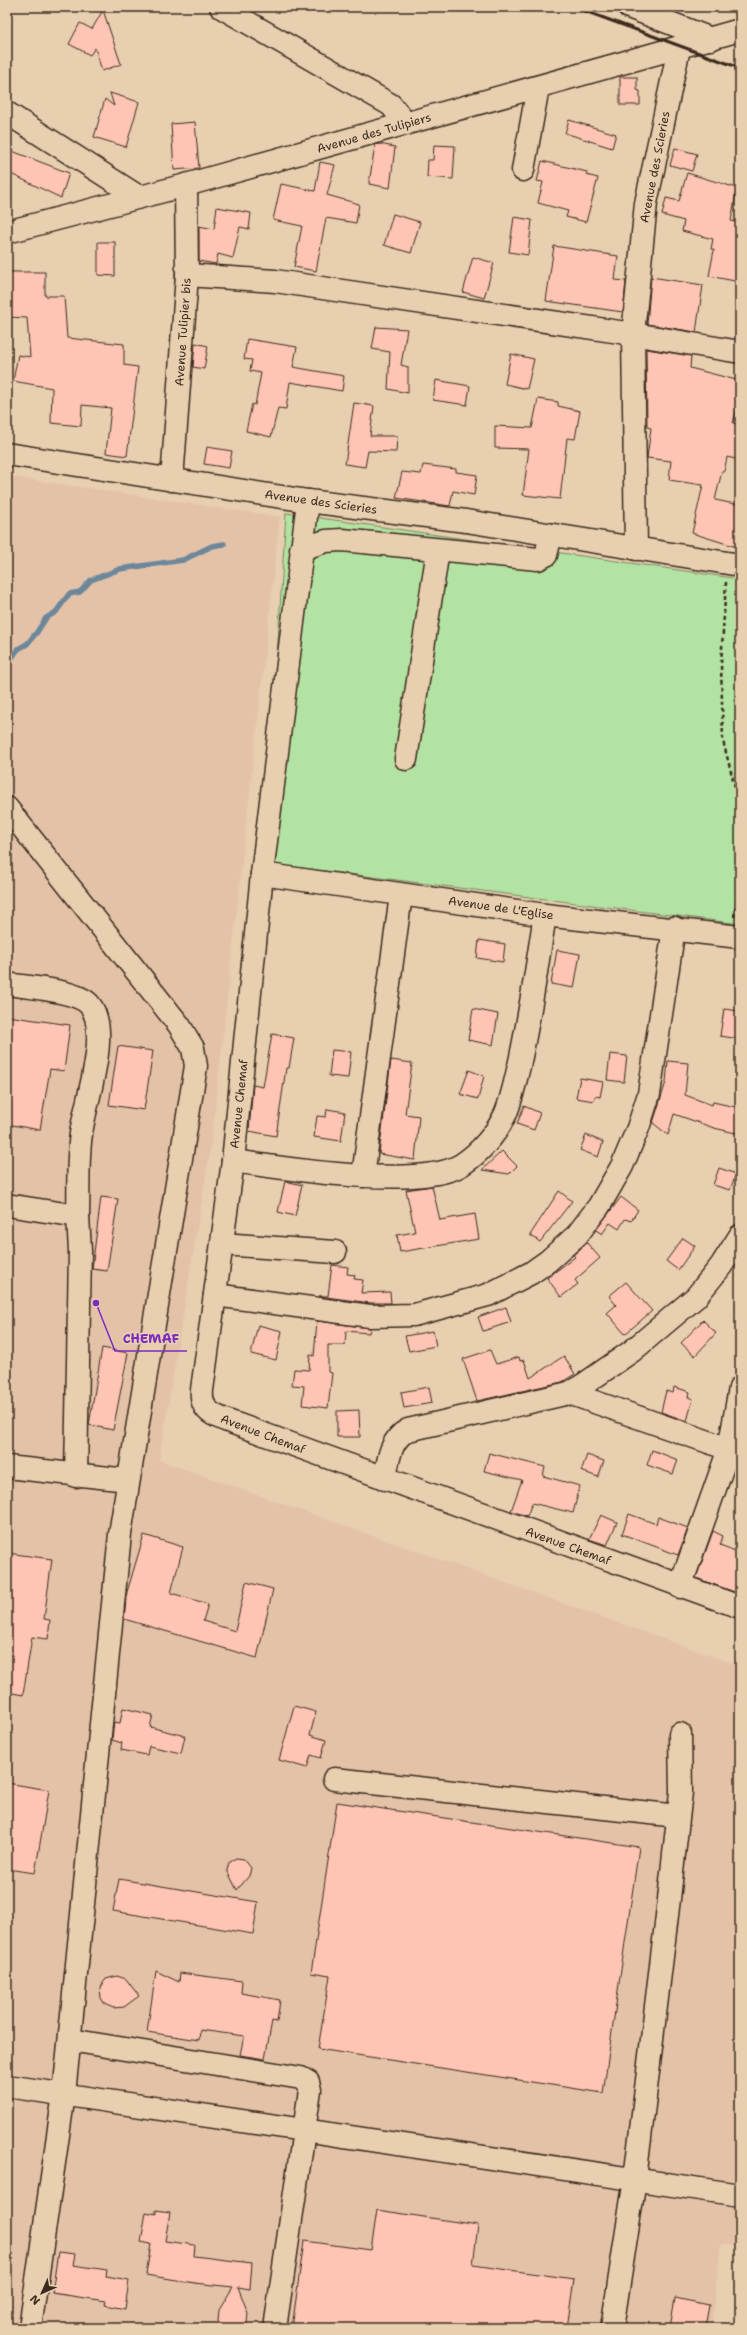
<svg xmlns="http://www.w3.org/2000/svg" width="747" height="2335" font-family="'Shantell Sans',sans-serif">
<style>
.built{fill:#e4c2a8}
.green{fill:#b3e3a2;stroke:#778660}
.lines{fill:none;stroke-linecap:round;stroke-linejoin:round}
.stream{stroke:#6d879a;stroke-width:5.5}
.building{fill:#fec4b4;stroke:#3b2a1e}
.minor-casing{stroke:#3b2a1e;stroke-width:25}
.path{stroke:#3b2a1e;stroke-width:2.5;stroke-dasharray:4 3;stroke-linecap:butt}
.minor{stroke:#e8cfb0;stroke-width:22}
.rail{stroke:#3b2a1e;stroke-width:3}
.labels{text-anchor:middle;dominant-baseline:central;stroke-width:3.5;stroke-linejoin:round;paint-order:stroke}
.street-label{font-size:12px;fill:#3b2a1e;stroke:#e8cfb0}
.leader{fill:none;stroke:#7b2cbf;stroke-width:1.5}
.callout-dot{fill:#7b2cbf;stroke:#e8cfb0;stroke-width:1.5}
.callout-label{font-size:13px;text-anchor:middle;font-weight:bold;fill:#7b2cbf;stroke:#e8cfb0;stroke-width:3.5;stroke-linejoin:round;paint-order:stroke}
</style>
<rect width="100%" height="100%" fill="#e8cfb0"/>
<filter id="ink" filterUnits="userSpaceOnUse"><feTurbulence type="fractalNoise" baseFrequency=".025" numOctaves="2"/><feDisplacementMap in="SourceGraphic" scale="8" xChannelSelector="R" yChannelSelector="G"/><feConvolveMatrix kernelMatrix="1 2 1 2 8 2 1 2 1" color-interpolation-filters="sRGB"/></filter>
<g filter="url(#ink)">
<polygon class="built" points="7,476 280,517 211,1145 159,1460 740,1666 740,2247 721,2244 711,2328 7,2328"/>
<polygon class="green" points="286,513 740,579 740,924 264,863"/>
<g class="lines">
<polyline class="stream" points="7,664 18,649 27,644 37,632 46,618 56,612 69,594 80,592 91,580 120,569 183,560 212,546 224,544"/>
</g>
<g class="building">
<polygon points="103,10 121,64 102,71 95,48 90,55 69,44 80,23 92,29"/>
<polygon points="620,77 637,77 637,90 640,91 640,105 620,105"/>
<polygon points="110,93 139,102 126,147 94,137 105,99 114,106"/>
<polygon points="569,120 616,134 612,148 565,133"/>
<polygon points="195,122 199,168 174,170 171,124"/>
<polygon points="379,144 395,147 390,188 369,184 375,145"/>
<polygon points="434,145 455,146 453,179 427,177 428,160 433,160"/>
<polygon points="675,148 697,154 692,171 670,165"/>
<polygon points="12,151 69,173 61,198 7,172 7,161"/>
<polygon points="542,161 587,172 586,175 598,178 586,222 566,217 568,211 538,203 543,182 537,181"/>
<polygon points="320,162 335,165 327,195 359,204 356,223 326,218 316,271 294,267 302,226 273,220 281,184 315,191"/>
<polygon points="687,173 737,188 731,221 740,223 740,282 709,276 714,250 711,249 713,239 682,231 684,221 662,215 666,198 679,201"/>
<polygon points="217,207 251,213 249,229 240,227 233,258 218,254 216,264 199,261 199,226 214,229"/>
<polygon points="393,214 420,222 411,253 384,245"/>
<polygon points="514,217 532,220 528,255 509,252"/>
<polygon points="98,242 115,242 115,276 98,275"/>
<polygon points="554,246 618,256 615,280 626,281 623,312 546,301"/>
<polygon points="473,257 494,263 484,298 463,292"/>
<polygon points="7,272 45,272 45,296 64,296 67,338 124,344 124,365 138,367 127,456 106,453 111,408 82,405 81,426 51,423 52,388 13,381 18,355 30,357 27,318 7,317"/>
<polygon points="651,277 703,285 696,332 647,324"/>
<polygon points="376,327 407,329 401,365 408,367 408,393 388,389 390,352 372,349"/>
<polygon points="247,339 297,347 293,367 344,376 342,391 290,382 286,409 278,408 271,437 246,431 252,404 255,405 261,373 250,371 252,360 244,359"/>
<polygon points="195,343 208,346 204,369 193,367"/>
<polygon points="646,349 691,356 690,368 740,381 740,397 733,423 740,425 740,460 727,457 724,472 722,471 715,500 740,505 740,548 692,533 703,485 669,480 671,461 647,458 651,428 647,427"/>
<polygon points="511,354 534,359 527,389 505,384"/>
<polygon points="436,380 470,386 467,405 433,400"/>
<polygon points="538,399 558,402 558,406 580,411 575,439 567,438 560,499 523,495 529,449 495,448 495,426 532,428"/>
<polygon points="354,403 374,406 370,436 397,436 396,452 368,451 365,467 345,464"/>
<polygon points="207,447 232,451 229,468 204,464"/>
<polygon points="423,465 456,469 456,472 477,475 474,495 453,491 450,506 396,498 402,472 421,474"/>
<polygon points="479,940 505,944 503,962 477,958"/>
<polygon points="557,950 580,954 574,988 551,984"/>
<polygon points="473,1009 498,1014 493,1045 468,1040"/>
<polygon points="724,1009 740,1011 740,1039 720,1036"/>
<polygon points="7,1016 70,1025 64,1071 50,1069 40,1130 7,1124"/>
<polygon points="272,1034 294,1038 289,1068 286,1068 276,1136 249,1131 253,1085 263,1087"/>
<polygon points="118,1046 153,1051 144,1110 109,1105"/>
<polygon points="332,1050 351,1052 348,1078 329,1076"/>
<polygon points="610,1054 627,1056 624,1082 607,1080"/>
<polygon points="391,1060 412,1063 405,1114 419,1116 415,1160 379,1154"/>
<polygon points="668,1061 688,1063 685,1095 712,1105 713,1102 740,1108 740,1134 714,1128 674,1114 668,1135 653,1123 666,1082"/>
<polygon points="469,1070 484,1076 478,1099 460,1094"/>
<polygon points="580,1078 603,1082 600,1097 595,1096 594,1101 576,1098"/>
<polygon points="524,1106 540,1113 534,1130 517,1124"/>
<polygon points="327,1109 345,1112 341,1141 314,1137 317,1116 326,1117"/>
<polygon points="586,1135 603,1142 598,1157 580,1150"/>
<polygon points="502,1151 517,1166 509,1174 482,1170"/>
<polygon points="719,1168 736,1174 730,1190 713,1185"/>
<polygon points="285,1181 302,1185 295,1216 278,1212"/>
<polygon points="432,1186 440,1220 475,1214 479,1239 400,1252 397,1235 415,1232 406,1190"/>
<polygon points="559,1191 572,1201 540,1242 530,1235"/>
<polygon points="101,1197 118,1199 107,1271 92,1269"/>
<polygon points="621,1197 638,1210 631,1221 625,1219 619,1229 610,1223 602,1234 596,1230"/>
<polygon points="683,1238 695,1246 678,1270 666,1261"/>
<polygon points="587,1243 600,1258 575,1280 578,1284 561,1297 547,1278 575,1257 573,1255"/>
<polygon points="332,1265 348,1267 347,1274 355,1275 354,1279 363,1280 361,1293 390,1292 391,1303 371,1303 319,1296 328,1296"/>
<polygon points="626,1282 652,1311 625,1334 607,1313 616,1305 609,1296"/>
<polygon points="506,1307 511,1322 483,1331 478,1317"/>
<polygon points="703,1320 716,1333 695,1356 681,1343"/>
<polygon points="317,1321 370,1328 369,1333 346,1331 345,1345 328,1345 328,1372 332,1373 328,1408 302,1405 304,1386 292,1385 294,1369 309,1370 310,1355 314,1356"/>
<polygon points="258,1325 282,1331 276,1360 251,1354"/>
<polygon points="433,1331 436,1346 409,1351 405,1336"/>
<polygon points="102,1348 128,1353 113,1430 89,1425"/>
<polygon points="490,1350 496,1364 519,1357 520,1361 524,1360 530,1378 564,1356 575,1374 562,1382 477,1401 463,1359"/>
<polygon points="429,1387 432,1403 404,1408 401,1392"/>
<polygon points="674,1387 690,1392 688,1397 693,1399 687,1421 661,1412 666,1391 673,1393"/>
<polygon points="359,1410 360,1437 337,1437 337,1411"/>
<polygon points="652,1450 678,1460 673,1474 647,1465"/>
<polygon points="489,1453 545,1467 543,1476 580,1486 573,1513 532,1503 527,1516 511,1511 522,1480 484,1471"/>
<polygon points="587,1455 604,1461 598,1477 581,1471"/>
<polygon points="629,1514 656,1524 658,1517 688,1528 678,1555 622,1534"/>
<polygon points="601,1515 617,1522 607,1545 589,1539"/>
<polygon points="713,1531 723,1536 720,1545 740,1553 740,1594 696,1578"/>
<polygon points="144,1535 183,1547 171,1593 208,1604 203,1621 235,1631 246,1582 273,1589 257,1658 124,1619 127,1592"/>
<polygon points="7,1553 52,1559 44,1619 50,1620 48,1639 32,1637 23,1695 7,1692"/>
<polygon points="294,1706 316,1712 310,1735 326,1740 321,1758 311,1755 307,1768 279,1760"/>
<polygon points="123,1708 153,1715 150,1727 185,1736 181,1753 149,1746 147,1755 121,1750 122,1743 112,1740 114,1722 120,1723"/>
<polygon points="7,1783 49,1790 35,1873 7,1869"/>
<polygon points="337,1802 639,1847 603,2093 318,2049 330,1976 311,1973"/>
<polygon points="236,1858 244,1859 251,1868 249,1876 237,1890 227,1870 229,1862"/>
<polygon points="119,1879 258,1902 253,1934 113,1911"/>
<polygon points="156,1971 179,1982 180,1973 242,1981 241,1993 280,2000 277,2022 272,2021 265,2059 240,2055 244,2036 200,2030 199,2040 147,2032"/>
<polygon points="117,1976 126,1979 139,1996 124,2007 113,2008 104,2003 101,1998 100,1987 106,1979"/>
<polygon points="156,2210 170,2212 165,2241 195,2245 194,2256 252,2263 250,2289 238,2287 248,2313 247,2323 243,2328 224,2328 218,2320 219,2310 233,2287 195,2283 146,2275 151,2244 141,2242 146,2212 156,2214"/>
<polygon points="377,2210 478,2225 473,2265 574,2279 567,2328 292,2328 304,2241 371,2250"/>
<polygon points="58,2252 75,2254 73,2265 107,2270 106,2276 129,2280 125,2309 105,2305 106,2301 52,2293"/>
<polygon points="675,2298 709,2305 705,2328 670,2328"/>
</g>
<g class="lines">
<defs>
<g id="minor">
<polyline points="221,7 391,105 406,124"/>
<polyline points="629,7 711,39"/>
<polyline points="7,113 139,197"/>
<polyline points="523,170 538,87"/>
<polyline points="7,232 186,185 740,30"/>
<polyline points="187,275 275,281 633,334 740,352"/>
<polyline points="7,454 308,501 466,521 740,565"/>
<polyline points="172,480 187,275 186,185"/>
<path d="M308,501L262,874L233,1161L202,1390C200,1408 210,1414 225,1420L740,1607"/>
<polyline points="301,549 326,541 342,540 538,559 546,555 551,535"/>
<polyline points="636,549 633,334 646,203 679,48"/>
<polyline points="406,759 438,550"/>
<polyline points="7,808 179,1025 193,1048 196,1066 120,1534 64,2094 30,2328"/>
<polyline points="262,874 545,915 740,937"/>
<path d="M7,984C26,987 76,990 89,1004C112,1030 85,1102 81,1134C77,1160 79,1189 78,1216"/>
<path d="M233,1161C283,1168 419,1190 461,1165C480,1153 497,1133 506,1113C512,1098 515,1082 519,1066C530,1016 537,965 545,915"/>
<polyline points="363,1176 401,895"/>
<polyline points="7,1205 78,1216 80,1251 76,1476"/>
<polyline points="222,1244 335,1252"/>
<polyline points="215,1295 370,1316 414,1315 488,1295 531,1273 548,1261 577,1235 599,1206 622,1166 638,1128 649,1094 674,928"/>
<polyline points="569,1393 740,1453"/>
<polyline points="7,1467 128,1480"/>
<path d="M385,1479C388,1461 390,1439 408,1430L569,1393L583,1385L632,1351L696,1297L721,1266L740,1236"/>
<polyline points="680,1587 729,1449 740,1388"/>
<polyline points="334,1779 678,1816"/>
<polyline points="70,2040 301,2078 308,2082 310,2090 275,2328"/>
<polyline points="7,2086 740,2195"/>
<polyline points="612,2328 635,2179 669,1899 681,1792 680,1734"/>
</g>
</defs>
<use href="#minor" class="minor-casing"/>
<g class="path">
<polyline points="726,582 721,664 723,741 737,795 740,823"/>
<polyline points="734,917 740,880"/>
</g>
<use href="#minor" class="minor"/>
<polyline class="rail" points="574,7 740,68"/>
</g>
</g>
<g class="labels">
<g class="street-label">
<text transform="translate(374 133) rotate(-16)">Avenue des Tulipiers</text>
<text transform="translate(655 167) rotate(-79)">Avenue des Scieries</text>
<text transform="translate(183 332) rotate(-86)">Avenue Tulipier bis</text>
<text transform="translate(321 502) rotate(8)">Avenue des Scieries</text>
<text transform="translate(501 908) rotate(8)">Avenue de L'Eglise</text>
<text transform="translate(239 1104) rotate(-84)">Avenue Chemaf</text>
<text transform="translate(263 1434) rotate(21)">Avenue Chemaf</text>
<text transform="translate(568 1546) rotate(20)">Avenue Chemaf</text>
</g>
</g>
<path class="leader" d="M96 1303L115 1351H187"/>
<circle class="callout-dot" cx="96" cy="1303" r="4"/>
<g class="callout-label">
<text x="151" y="1343">CHEMAF</text>
</g>
<rect width="747" height="2335" fill="none" stroke="#e8cfb0" stroke-width="24"/>
<rect x="12" y="12" width="723" height="2311" fill="none" stroke="#3b2a1e" stroke-width="1.5" filter="url(#ink)"/>
<g transform="translate(42 2293) rotate(225)" stroke="#e8cfb0" stroke-width="3" paint-order="stroke">
<path d="M0-3L7 15L0 10L-7 15Z" fill="#3b2a1e"/>
<text y="-6" font-size="11" font-weight="bold" text-anchor="middle" fill="#3b2a1e">N</text>
</g>
</svg>
